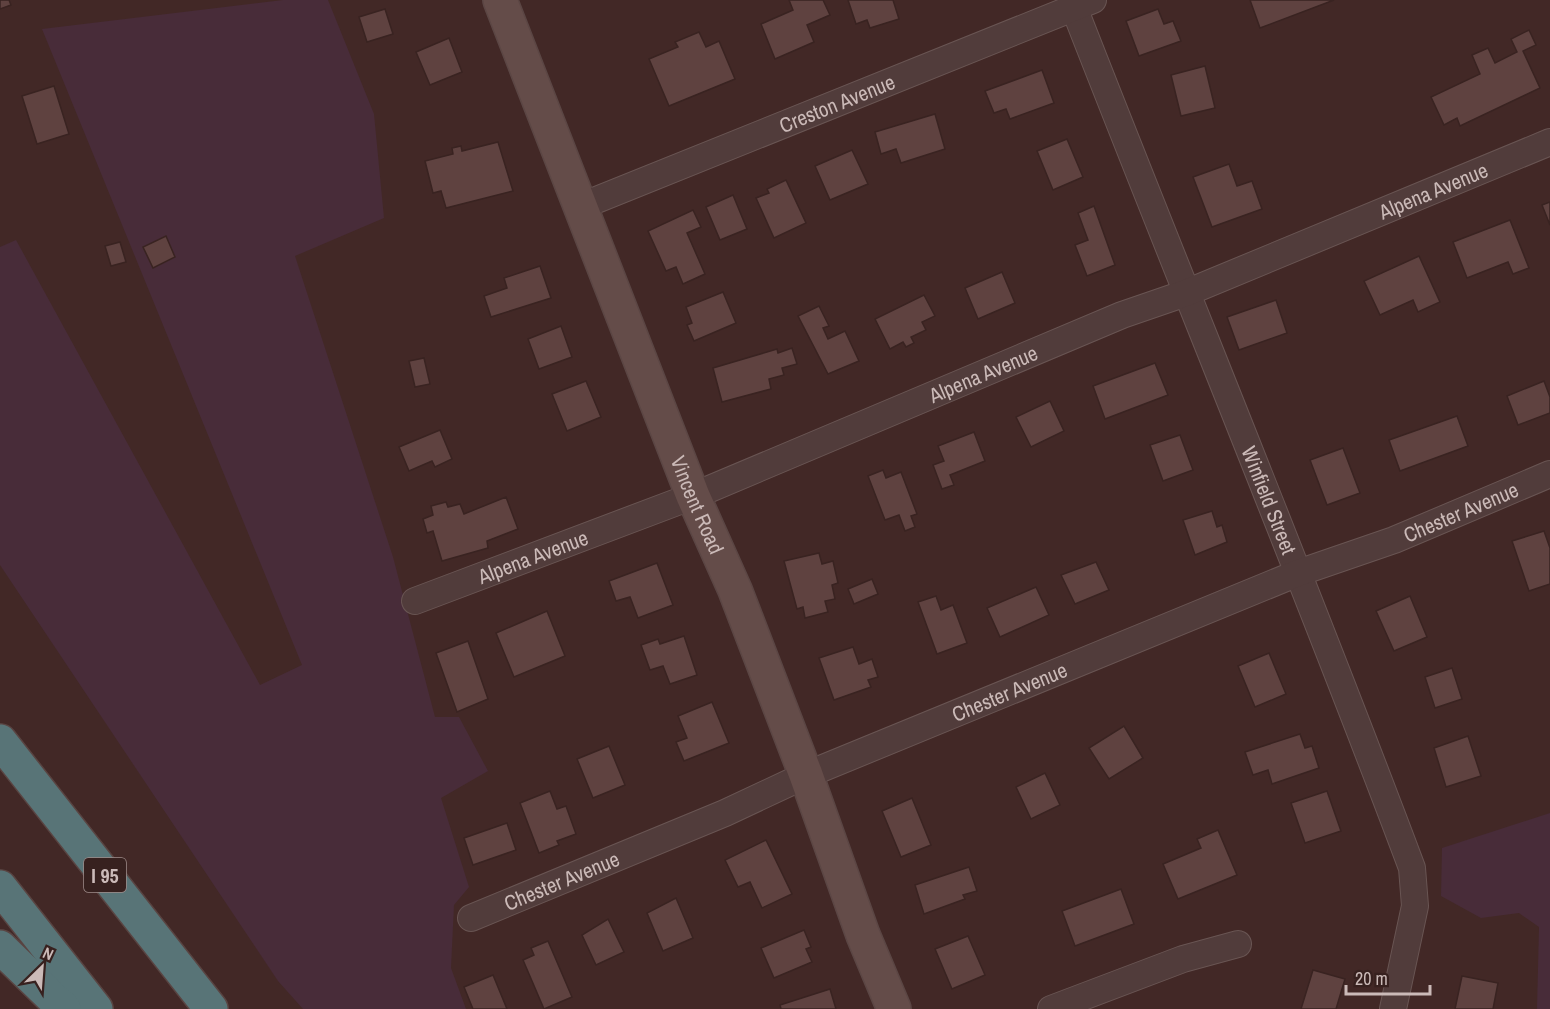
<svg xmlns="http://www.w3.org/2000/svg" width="1550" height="1009" font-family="'Archivo Narrow',sans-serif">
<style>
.green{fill:#482c39}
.building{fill:#5f4240;stroke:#392321;stroke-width:1.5}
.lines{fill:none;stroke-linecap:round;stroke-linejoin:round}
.street-casing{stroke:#695553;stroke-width:28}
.secondary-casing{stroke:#5b4644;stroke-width:36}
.highway-casing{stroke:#594442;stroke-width:36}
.street{stroke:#513c3b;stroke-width:26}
.secondary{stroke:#644c49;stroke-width:33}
.highway{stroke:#587477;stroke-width:33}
.labels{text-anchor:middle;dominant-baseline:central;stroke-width:6;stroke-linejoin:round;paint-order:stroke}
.shield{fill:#37211f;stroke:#9f8c8a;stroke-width:1.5}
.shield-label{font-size:20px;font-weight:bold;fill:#cbbab8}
.street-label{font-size:21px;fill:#cbbab8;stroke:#37211f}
</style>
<rect width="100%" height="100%" fill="#422826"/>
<g class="green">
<polygon points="283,0 328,0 374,114 384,218 295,256 393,557 435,717 459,717 488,771 441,798 469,887 454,905 451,968 466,1009 303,1009 278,981 0,565 0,247 16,240 260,685 302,665 42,29"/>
<polygon points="1550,813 1550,1009 1537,1009 1539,927 1519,913 1481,918 1441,896 1442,848"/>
</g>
<g class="building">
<polygon points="0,0 9,0 11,5 0,9"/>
<polygon points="789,0 823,0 830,15 807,25 814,42 775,59 761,24 793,10"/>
<polygon points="848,0 893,0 899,19 870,28 867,20 856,24"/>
<polygon points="1250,0 1334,0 1260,28"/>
<polygon points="385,9 393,34 367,42 359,17"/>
<polygon points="1158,9 1164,24 1173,21 1181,41 1139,56 1126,21"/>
<polygon points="1529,30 1536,45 1523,51 1540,88 1460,126 1457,118 1444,125 1431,97 1480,74 1472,55 1488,48 1495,63 1517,52 1511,39"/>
<polygon points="699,32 706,47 719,41 735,79 669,106 649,59 678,47 675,42"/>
<polygon points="449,38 462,72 430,85 416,52"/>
<polygon points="1205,66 1215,108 1181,116 1171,75"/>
<polygon points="1042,70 1054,103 1010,119 1006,109 994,113 985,91"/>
<polygon points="54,86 69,134 37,144 22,96"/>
<polygon points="935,114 945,149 901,163 896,149 881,154 875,132"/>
<polygon points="1067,139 1083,177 1053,190 1037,151"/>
<polygon points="498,142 513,191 446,208 441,191 433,193 425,161 453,154 452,148 461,146 462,151"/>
<polygon points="852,150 868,184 830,200 815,166"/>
<polygon points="1229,164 1237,186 1252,181 1262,209 1212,227 1193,177"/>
<polygon points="786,180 806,223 774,238 756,198 769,193 767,189"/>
<polygon points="733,195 747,229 720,240 706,207"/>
<polygon points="1550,202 1550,225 1542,205"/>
<polygon points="1094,206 1115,265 1087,276 1075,245 1088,240 1078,213"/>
<polygon points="693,210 701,227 687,233 705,274 683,284 676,267 666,271 648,231"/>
<polygon points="1510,220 1529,268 1513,274 1508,262 1467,278 1453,242"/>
<polygon points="166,236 175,257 153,268 143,247"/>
<polygon points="120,242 126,262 111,266 105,246"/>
<polygon points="1419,256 1440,302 1418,312 1413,300 1380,315 1364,281"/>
<polygon points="540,266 551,298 491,317 484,296 507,288 504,278"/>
<polygon points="1002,272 1015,303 978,319 965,288"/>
<polygon points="723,292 736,323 694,341 687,325 692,323 686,307"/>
<polygon points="924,295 935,316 922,322 926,330 911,337 914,343 906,347 903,342 890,349 875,319"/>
<polygon points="1276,300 1287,333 1239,350 1227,317"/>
<polygon points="819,306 829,326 823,328 828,339 845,331 859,361 828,374 798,316"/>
<polygon points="561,326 572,357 539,369 528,339"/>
<polygon points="792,348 797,364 782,368 784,375 769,379 771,389 722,402 713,368 777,349 778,353"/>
<polygon points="424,358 430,384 415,387 409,361"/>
<polygon points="1155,363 1168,395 1105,419 1093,386"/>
<polygon points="586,381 601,417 567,431 552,394"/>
<polygon points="1544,381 1550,397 1550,413 1518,425 1507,396"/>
<polygon points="1050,401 1064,431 1031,447 1016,417"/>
<polygon points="1457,416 1468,446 1400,471 1389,440"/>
<polygon points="440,430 452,459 435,467 432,461 409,471 399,447"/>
<polygon points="974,432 985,461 950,475 954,485 942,489 933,465 944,461 938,446"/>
<polygon points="1180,435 1193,470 1163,481 1150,445"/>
<polygon points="1343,448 1360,493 1327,505 1310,460"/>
<polygon points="883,470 886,478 901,472 917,514 911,516 915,527 905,531 899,515 885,520 868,476"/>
<polygon points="506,497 518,529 487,541 488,548 442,561 433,531 427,533 423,519 433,515 431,506 446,502 448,507 460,504 464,514"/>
<polygon points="1212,511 1217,527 1222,525 1227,542 1195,555 1183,520"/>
<polygon points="1544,531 1550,548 1550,584 1529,591 1512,541"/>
<polygon points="819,553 822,564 833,561 838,583 832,585 835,599 825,601 828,612 805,618 803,607 797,609 784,561"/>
<polygon points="1096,562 1109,590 1075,604 1061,575"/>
<polygon points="657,563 673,605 638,618 630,597 616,601 609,581"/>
<polygon points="872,579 878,594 854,604 848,589"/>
<polygon points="1036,587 1049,615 1000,637 987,608"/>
<polygon points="936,596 941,610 953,605 967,643 937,654 918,602"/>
<polygon points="1410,596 1427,637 1394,651 1376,611"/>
<polygon points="547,611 565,656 514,677 496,633"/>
<polygon points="684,636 697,675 670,684 663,666 650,670 641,645 658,639 660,644"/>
<polygon points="468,641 488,699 457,712 436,653"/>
<polygon points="853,647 859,664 872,659 878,677 868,680 871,687 834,700 819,658"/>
<polygon points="1269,653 1286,694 1255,707 1238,666"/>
<polygon points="1452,668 1462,699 1435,708 1425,677"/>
<polygon points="712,702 729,743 684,761 676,742 687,738 678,716"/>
<polygon points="1124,726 1143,758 1109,779 1089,748"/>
<polygon points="1300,734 1305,748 1312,746 1319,768 1272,784 1268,770 1253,775 1245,752"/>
<polygon points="1468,736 1481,776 1446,787 1434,748"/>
<polygon points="609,746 625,785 593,798 577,759"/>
<polygon points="1045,773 1060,805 1031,819 1016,787"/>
<polygon points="550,791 557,809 566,806 576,834 557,841 559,845 539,853 520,803"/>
<polygon points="1327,791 1341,831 1305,843 1291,803"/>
<polygon points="912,798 931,845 901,857 882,811"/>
<polygon points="507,823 516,850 473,865 464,838"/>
<polygon points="1218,830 1237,875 1178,899 1163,864 1201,848 1197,839"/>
<polygon points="766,840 792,894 762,908 750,882 738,887 725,860"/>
<polygon points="969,867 977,891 963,895 965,899 924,914 915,885"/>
<polygon points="1121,889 1134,924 1075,946 1062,911"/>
<polygon points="676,898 693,938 663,951 647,913"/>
<polygon points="608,919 624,952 596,965 582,935"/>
<polygon points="804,930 811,947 806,949 812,962 774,978 761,948"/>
<polygon points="968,936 985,975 952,989 935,949"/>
<polygon points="548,941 572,997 544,1009 523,960 534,955 531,948"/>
<polygon points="1313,970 1345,979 1336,1009 1301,1009"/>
<polygon points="493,975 507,1009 473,1009 464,987"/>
<polygon points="1462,976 1498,983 1493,1009 1455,1009"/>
<polygon points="830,989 836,1009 781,1009 780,1005"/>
</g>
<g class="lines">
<defs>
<g id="street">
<path id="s1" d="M1071,0C1184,290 1303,577 1412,868L1415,906L1393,1009"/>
<path id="s2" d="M579,207L1093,0"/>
<path id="s3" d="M415,601L693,496L1122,315L1186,293L1550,142"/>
<path id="s4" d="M471,918L725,813L806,775L1298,573L1394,540L1550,474"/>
<polyline points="1051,1009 1183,959 1238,944"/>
</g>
<g id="secondary">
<path id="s5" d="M500,0L693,496L735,590L806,775L863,935L894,1009"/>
</g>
<g id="highway">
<polyline points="0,741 211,1009"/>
<polyline points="0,887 96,1009"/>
<polyline points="0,947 64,1009"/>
</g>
</defs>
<use href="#street" class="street-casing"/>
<use href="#secondary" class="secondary-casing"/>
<use href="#highway" class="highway-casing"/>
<use href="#street" class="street"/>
<use href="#secondary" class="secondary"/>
<use href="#highway" class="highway"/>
</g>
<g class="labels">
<rect class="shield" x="84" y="858" width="42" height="34" rx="4.5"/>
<g class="shield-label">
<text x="105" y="875">I 95</text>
</g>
<g class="street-label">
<text stroke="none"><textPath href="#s2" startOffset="278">Creston Avenue</textPath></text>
<text stroke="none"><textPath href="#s3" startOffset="1098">Alpena Avenue</textPath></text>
<text stroke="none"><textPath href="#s3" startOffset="612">Alpena Avenue</textPath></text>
<text stroke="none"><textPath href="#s1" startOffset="538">Winfield Street</textPath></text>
<text stroke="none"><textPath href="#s5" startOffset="542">Vincent Road</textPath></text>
<text stroke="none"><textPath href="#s4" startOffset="1070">Chester Avenue</textPath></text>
<text stroke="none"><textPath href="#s3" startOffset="126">Alpena Avenue</textPath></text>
<text stroke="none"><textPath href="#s4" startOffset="584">Chester Avenue</textPath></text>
<text stroke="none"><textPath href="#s4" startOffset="98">Chester Avenue</textPath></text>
</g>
</g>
<g transform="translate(42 967) rotate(25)" stroke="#37211f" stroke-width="4.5" paint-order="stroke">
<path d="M0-4.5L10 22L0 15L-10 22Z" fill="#cbbab8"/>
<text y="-9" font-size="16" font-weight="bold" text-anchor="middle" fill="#cbbab8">N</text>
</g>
<path d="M1346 985v9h84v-9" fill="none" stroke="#cbbab8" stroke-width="3"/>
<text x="1355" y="985" font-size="18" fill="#cbbab8" stroke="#37211f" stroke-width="4.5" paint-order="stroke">20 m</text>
</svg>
